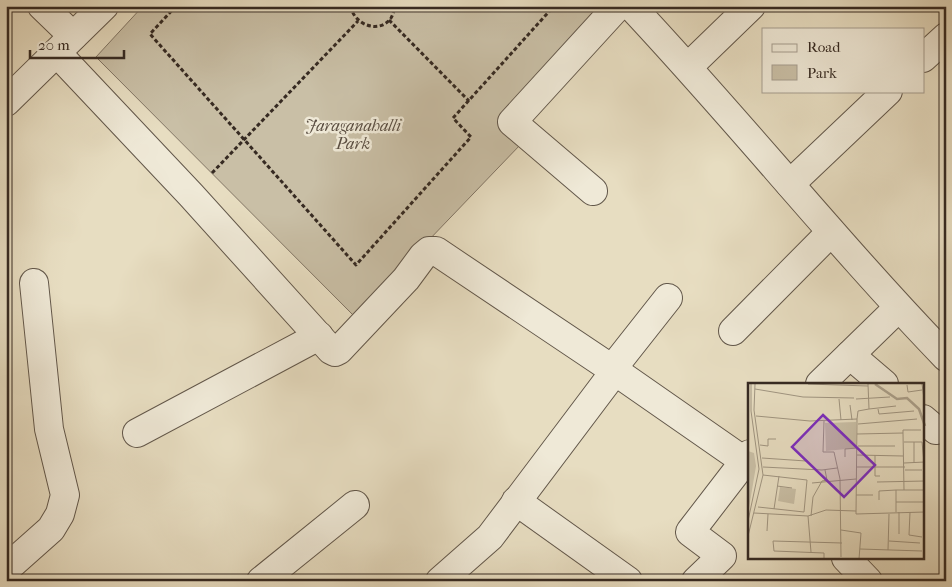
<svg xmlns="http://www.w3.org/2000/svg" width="952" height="587" font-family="'IM FELL French Canon',serif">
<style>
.green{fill:#c9bfa6;stroke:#807464}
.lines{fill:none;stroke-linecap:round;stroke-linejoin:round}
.minor-casing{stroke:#62574a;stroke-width:30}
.path{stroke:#362a22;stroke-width:3;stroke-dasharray:4 2.5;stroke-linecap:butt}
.minor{stroke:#efe9d7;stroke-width:28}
.labels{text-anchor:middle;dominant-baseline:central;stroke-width:5;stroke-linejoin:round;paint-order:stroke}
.park-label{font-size:16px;font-style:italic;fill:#5b4f43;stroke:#efe9d7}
.inset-river{fill:none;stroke:#aba08b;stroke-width:2.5}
.inset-road{fill:none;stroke:#a09581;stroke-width:1}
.view{fill:#7b2cbf;fill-opacity:0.15;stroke:#7b2cbf;stroke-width:2.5}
.inset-edge{fill:none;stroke:#362a22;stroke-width:2.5}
</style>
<rect width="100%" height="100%" fill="#e7ddc1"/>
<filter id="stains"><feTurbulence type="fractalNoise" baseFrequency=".004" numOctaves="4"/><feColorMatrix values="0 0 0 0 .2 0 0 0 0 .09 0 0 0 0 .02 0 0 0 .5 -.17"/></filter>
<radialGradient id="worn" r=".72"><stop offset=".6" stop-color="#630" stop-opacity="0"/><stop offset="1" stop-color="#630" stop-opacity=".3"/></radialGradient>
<polygon class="green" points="143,6 612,6 500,123 521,144 355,317 96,57"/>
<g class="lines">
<defs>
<g id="minor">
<polyline points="42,6 73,36"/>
<path d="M631,6C739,121 837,244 946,357"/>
<polyline points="57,53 191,195 331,350 335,352 339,350 406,279 423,256 429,251 436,251 612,369 750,465"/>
<polyline points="923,58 946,37"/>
<polyline points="688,67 751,6"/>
<polyline points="6,102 104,6"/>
<polyline points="790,184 888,91"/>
<polyline points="593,191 512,122 618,6"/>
<polyline points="733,331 831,232"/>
<polyline points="850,355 884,384"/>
<polyline points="612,369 668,298"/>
<polyline points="820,384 898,308"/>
<polyline points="923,419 936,430"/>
<polyline points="137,433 319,336"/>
<polyline points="516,501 628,581"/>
<polyline points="846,558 868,581"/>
<polyline points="6,569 51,529 60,514 65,495 49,429 34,283"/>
<polyline points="261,581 355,505"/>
<polyline points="440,581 490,537 615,371"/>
<polyline points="696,581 722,556 690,532 750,454"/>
</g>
</defs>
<use href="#minor" class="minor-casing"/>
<g class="path">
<polyline points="176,6 150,34 356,265 471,137 453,118 554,6"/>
<path d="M351,6C353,24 379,35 391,18C393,15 394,10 395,6"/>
<polyline points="389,20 469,101"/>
<polyline points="212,173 358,21"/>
</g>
<use href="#minor" class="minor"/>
</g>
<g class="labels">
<g class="park-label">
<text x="353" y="125">Jaraganahalli<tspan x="353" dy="18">Park</tspan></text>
</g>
</g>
<g transform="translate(748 383)">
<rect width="176" height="176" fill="#e7ddc1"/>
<path d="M108,39V65L78,68L77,40ZM0,68L6,70L8,83L0,131ZM32,104L48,106L46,121L30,118Z" fill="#c9bfa6"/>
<path class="inset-river" d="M127,1L149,16L159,15L171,26L177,43"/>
<path class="inset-road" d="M60,1L120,3M174,1L177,23M159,2L160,9L174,7M7,6L55,14L106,15M91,16L93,37M108,16L142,14M102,22L104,37M121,26L148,23M130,26L131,31L166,28M8,33L62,38L109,36L110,28L121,26L120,1M109,36L108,131L177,129M76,38L75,69H86L92,96L93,174M110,41L169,36M155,50V47H173M109,51L155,50L156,107H148V129M156,59H174L176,79M166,59V80M12,62L20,63V56H28M110,63H147M109,72L155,73M127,72V93H132M97,74V66L109,65M14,75L58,78M156,80L177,79M15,84L74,87L89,85M109,84H157M157,87H174M129,99L177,98M64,100L108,96M29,103L44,105M156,107H177M108,112H125M131,117V108L148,107M148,119H177M10,124L56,129L59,97L15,92M26,126L31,93M162,129L161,152L174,154M6,130L60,133L78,127L108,128M60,133L63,169M63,133L65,114L74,98L79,97L77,87M0,138L11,86L3,28V1M93,147L113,150L111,176M19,148L20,131M151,151V129M0,153L15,92L6,27L7,1M141,158L172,160M112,166L174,168M140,167L141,131M76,176V170L26,168L25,158L94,160"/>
<path class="view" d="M75,32L127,82L96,114L44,64Z"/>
<rect width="176" height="176" class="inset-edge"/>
</g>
<rect width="952" height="587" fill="none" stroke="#e7ddc1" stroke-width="25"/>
<rect x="8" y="8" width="937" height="572" fill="none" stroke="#362a22" stroke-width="2.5"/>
<rect x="12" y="12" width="927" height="562" fill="none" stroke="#362a22"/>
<rect x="762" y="28" width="162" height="65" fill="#efe9d7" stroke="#a59d8f"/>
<rect x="772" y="44" width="25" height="8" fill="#efe9d7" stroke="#a59d8f"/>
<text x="807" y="52" font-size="15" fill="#362a22">Road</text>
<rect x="772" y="65" width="25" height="15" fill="#c9bfa6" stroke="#a59d8f"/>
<text x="807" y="78" font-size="15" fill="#362a22">Park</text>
<path d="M30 50v8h94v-8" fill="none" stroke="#362a22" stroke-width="2.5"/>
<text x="38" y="50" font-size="15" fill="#362a22" stroke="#efe9d7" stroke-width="4" paint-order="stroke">20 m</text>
<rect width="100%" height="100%" filter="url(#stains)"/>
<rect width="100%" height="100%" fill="url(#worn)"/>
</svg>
